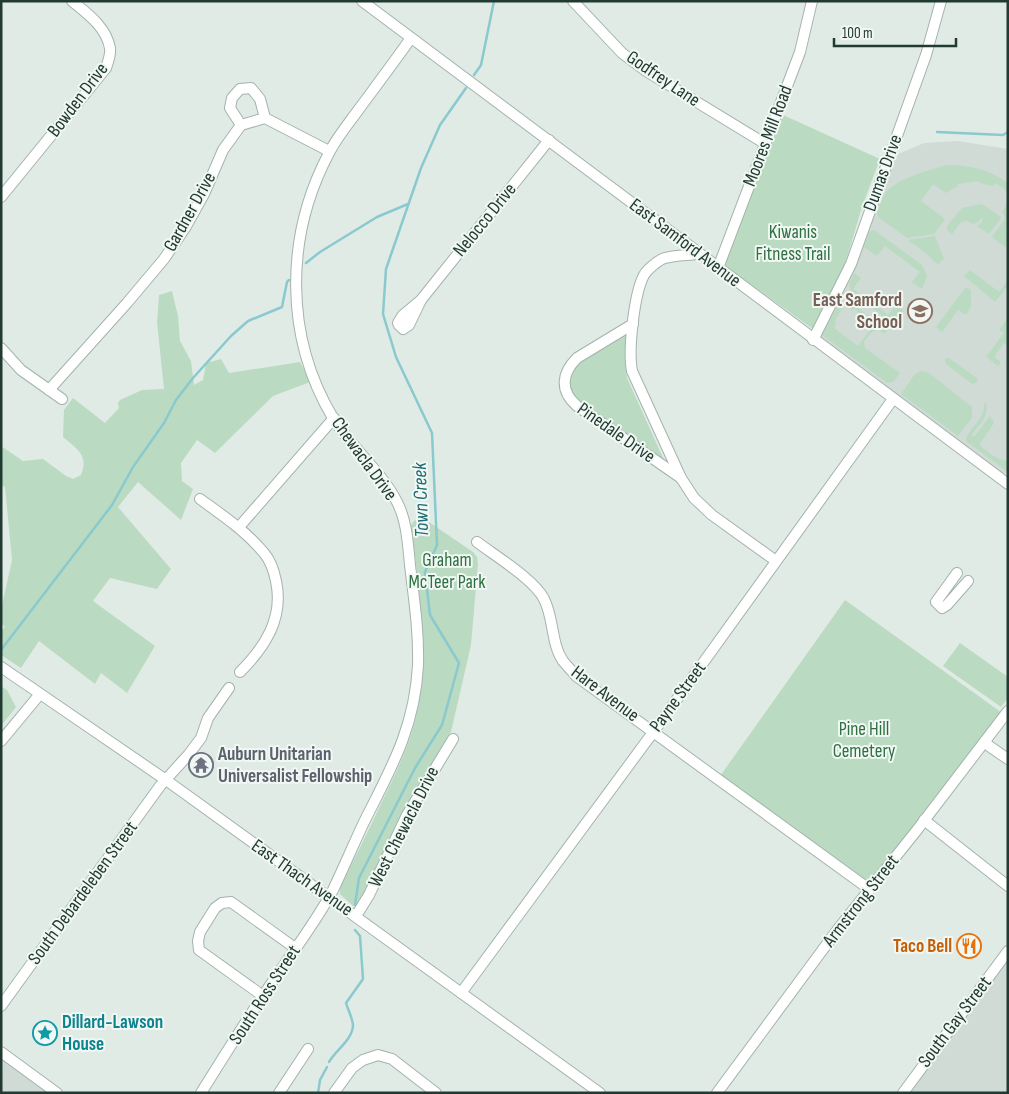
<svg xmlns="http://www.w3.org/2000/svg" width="1009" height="1094" font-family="'Sofia Sans Condensed',sans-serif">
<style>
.built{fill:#cfdbd4}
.green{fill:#badbc1}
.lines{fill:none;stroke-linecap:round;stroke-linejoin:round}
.stream{stroke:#8ac9ce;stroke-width:2.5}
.minor-casing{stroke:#a4b3ac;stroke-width:12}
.minor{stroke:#fff;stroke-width:10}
.labels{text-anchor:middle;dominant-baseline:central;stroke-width:4;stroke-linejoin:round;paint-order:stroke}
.street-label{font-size:19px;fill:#223b32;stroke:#f1f8f4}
.park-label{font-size:19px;fill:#2e7042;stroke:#f1f8f4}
.education-label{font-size:19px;font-weight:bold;fill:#785e54;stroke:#f1f8f4;text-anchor:end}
.worship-label{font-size:19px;font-weight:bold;fill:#5b616d;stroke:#f1f8f4;text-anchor:start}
.food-label{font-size:19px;font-weight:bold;fill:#c56008;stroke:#f1f8f4;text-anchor:end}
.culture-label{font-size:19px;font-weight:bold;fill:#0d838f;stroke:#f1f8f4;text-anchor:start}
.water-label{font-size:20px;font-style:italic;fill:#1e6c74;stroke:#f1f8f4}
</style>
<rect width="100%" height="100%" fill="#e1ebe6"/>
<g class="built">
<polygon points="958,141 1008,149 1008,473 1003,473 818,336 846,285 861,252 880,188 898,154 924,143"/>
<polygon points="1008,951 1008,1093 903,1093"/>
<polygon points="1,1053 51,1093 1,1093"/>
</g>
<g class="green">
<polygon points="781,114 880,159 862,207 845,264 813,329 724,265"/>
<path d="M948,165C970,165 990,170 1008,183V192L996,183L993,186L980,183L979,181L958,184V186L946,193L933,184L921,201L945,219L934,234L907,238L878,217L877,213C879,207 881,200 884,195C894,179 931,169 948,165Z"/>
<polygon points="1008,202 1008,249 992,237 1005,219 1004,214 1002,212"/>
<polygon points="982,204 998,215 1001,218 989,234 977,226 981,223 983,219 981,218 978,222 973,224 967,221 961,222 952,234 947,230 947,226 962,208"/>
<polygon points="874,230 922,265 927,276 922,289 912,282 920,272 885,246 877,256 864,247 869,232"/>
<polygon points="935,236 944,259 938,264 936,263 927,254 908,240"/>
<polygon points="970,270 999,292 1007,282 1008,286 995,302 964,276"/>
<polygon points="854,273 861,278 853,289 888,315 896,305 904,311 896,318 892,319 883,316 852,293 849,285"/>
<polygon points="966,287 971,290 971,306 966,315 958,310 942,332 936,327"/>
<path d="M172,291L178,316L180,341L191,361L194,385L203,380L206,363L221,359L229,373L300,362L310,382L273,396L215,453L197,440L181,463L182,481L193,489L181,520L138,482L118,507L171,569L157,589L110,578L93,601L155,646L127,693L101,673L95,684L39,641L21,668L1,655V631L5,627L1,623V610L12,560L5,487L1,485V446L23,461L43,459L66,476L73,479L81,475C89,455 77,449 63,437L64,410L73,398L105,423L119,408L118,403L120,400L142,390L164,389L157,322L159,295Z"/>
<path d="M842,303L844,304L835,321L836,323L834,328L858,346L874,325L855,309L851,311L852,304L881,325L888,328L885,334L872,319L884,334L879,330L873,331L864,341L865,348L900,373C896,378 893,385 886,382L822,335L838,305Z"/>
<polygon points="1008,318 1008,346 1004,343 994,357 1001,362 998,366 986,357 1004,333 999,330"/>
<path d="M630,330L625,361L627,378L664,460L580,401C572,394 566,382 572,370C579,358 617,338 630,330Z"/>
<polygon points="946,358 949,358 978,379 976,383 972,384 946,364 945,361"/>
<polygon points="922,371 929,373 972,407 972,418 958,436 901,394 915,374"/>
<path d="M984,403H986C990,416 978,425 972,435L974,437L990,416L994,423L979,445C987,451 998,462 1008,460V472L966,441C968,427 986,420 984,403Z"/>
<path d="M417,519L429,522L473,552L477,557L478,564L471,645L451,732L360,903L353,906L340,894V888C353,861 367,834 380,806C396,773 414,738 419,700C427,644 419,582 411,526L413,522Z"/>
<polygon points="845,600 1005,715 869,889 718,779"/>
<polygon points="960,643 1008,677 1008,698 1001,707 943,666"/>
<polygon points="1,686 7,690 16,707 1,726"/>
</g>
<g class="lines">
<g class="stream">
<polyline points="474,75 481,65 494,1"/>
<polyline points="937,132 1003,135 1008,132"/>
<polyline points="306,263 320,252 377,217 408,204"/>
<polyline points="1,650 112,505 133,467 164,423 176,400 193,378 231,336 248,321 282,307 287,282 289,280"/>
<polyline points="355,905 359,878 415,768 442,725 459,663 430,615 425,572 437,545 432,433 396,357 383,314 386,269 421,168 440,125 466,88"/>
<path d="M329,1062C335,1051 352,1040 353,1026C353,1019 348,1010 346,1003L363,979L360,936L355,930"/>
<polyline points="318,1093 320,1080 327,1067"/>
</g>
<defs>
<g id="minor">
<polyline points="362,1 1008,484"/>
<polyline points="573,1 622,53 646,71 764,143"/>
<polyline points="241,125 230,108 232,98 240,89 251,88 260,99 265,118"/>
<path d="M1,197L106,68C108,62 111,54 110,48C106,27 88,14 72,1"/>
<path d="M699,254C689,255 675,255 665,258C658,260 647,270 644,275C634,294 628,350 632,371L681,478L694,498L712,515L776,561"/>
<polyline points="718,268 800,52 812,1"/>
<polyline points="421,300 549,140"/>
<polygon points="421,300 409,325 403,329 399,325 398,323 403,315"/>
<path d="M633,324L577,358C561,374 560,391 577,406L681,478"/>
<polyline points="813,340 851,264 926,55 941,1"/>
<polyline points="1,348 21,370 62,399"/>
<polyline points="49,390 127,303 164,259 185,228 204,194 223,150 241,125 265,118 329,151"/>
<path d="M200,499C222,515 246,531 264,553C270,560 274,571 276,581C284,618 265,647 240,672"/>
<polyline points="239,527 334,418"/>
<path d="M477,542C494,555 535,580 544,599C554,618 551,644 563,661C567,666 572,671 576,676L869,889"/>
<polyline points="957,573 936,602 942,608 947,605 968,581"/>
<polyline points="1,667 166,780 600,1093"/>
<polyline points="1,741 40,694"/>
<polyline points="985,741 989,746 1008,759"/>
<polyline points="924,820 1008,886"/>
<polyline points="356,916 369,895 407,815 453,739"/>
<polyline points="461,993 654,731 893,399"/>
<polyline points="263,996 199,950 198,941 200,932 215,908 222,903 231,902 295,948"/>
<polyline points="1,1006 160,786 189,754 201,738 208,718 229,688"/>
<polyline points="1,1052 57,1093"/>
<path d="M201,1093C224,1056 247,1019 271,984C292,953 316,922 333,890C344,867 354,843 365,820C392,767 415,726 418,665C419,632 414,599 410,565C408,545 407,521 397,502C382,472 351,447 333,418C284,336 285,236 329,153C337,137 349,123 359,109C376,86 394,62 411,38"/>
<polyline points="279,1093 308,1049"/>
<polyline points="334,1093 352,1068 363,1060 378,1055 392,1059 436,1093"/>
<polyline points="717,1093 838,929 917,830 1008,711"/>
<polyline points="903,1093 1008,951"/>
</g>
</defs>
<use href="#minor" class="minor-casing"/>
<use href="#minor" class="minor"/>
</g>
<defs>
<symbol id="school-ring" viewBox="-11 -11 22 22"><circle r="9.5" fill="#f1f8f4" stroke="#8d6e63" stroke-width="1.5"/><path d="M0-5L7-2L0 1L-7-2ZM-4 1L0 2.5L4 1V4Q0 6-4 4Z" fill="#8d6e63"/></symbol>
<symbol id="temple-ring" viewBox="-11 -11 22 22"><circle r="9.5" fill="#f1f8f4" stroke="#6b7280" stroke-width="1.5"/><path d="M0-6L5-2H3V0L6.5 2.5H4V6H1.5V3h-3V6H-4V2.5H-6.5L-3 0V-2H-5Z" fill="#6b7280"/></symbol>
<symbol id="restaurant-ring" viewBox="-11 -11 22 22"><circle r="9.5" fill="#f1f8f4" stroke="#e8710a" stroke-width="1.5"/><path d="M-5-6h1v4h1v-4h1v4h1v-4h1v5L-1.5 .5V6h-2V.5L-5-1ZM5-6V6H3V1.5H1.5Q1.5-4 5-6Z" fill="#e8710a"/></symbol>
<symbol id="sight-ring" viewBox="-11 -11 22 22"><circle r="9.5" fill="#f1f8f4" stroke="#0f9aa8" stroke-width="1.5"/><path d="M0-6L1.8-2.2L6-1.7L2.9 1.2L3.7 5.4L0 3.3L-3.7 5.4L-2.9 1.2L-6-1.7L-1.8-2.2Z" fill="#0f9aa8"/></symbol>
</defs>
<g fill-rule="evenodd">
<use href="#school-ring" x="906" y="297" width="28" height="28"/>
<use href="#temple-ring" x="187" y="751" width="28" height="28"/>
<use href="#restaurant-ring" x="955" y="932" width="28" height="28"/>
<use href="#sight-ring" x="31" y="1019" width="28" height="28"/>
</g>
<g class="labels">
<g class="street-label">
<text transform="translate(663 79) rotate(34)">Godfrey Lane</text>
<text transform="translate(78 100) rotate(-53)">Bowden Drive</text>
<text transform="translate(768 136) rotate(-69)">Moores Mill Road</text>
<text transform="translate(883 173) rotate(-70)">Dumas Drive</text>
<text transform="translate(190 212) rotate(-61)">Gardner Drive</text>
<text transform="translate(485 220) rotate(-51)">Nelocco Drive</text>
<text transform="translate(685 243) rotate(37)">East Samford Avenue</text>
<text transform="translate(616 433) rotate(35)">Pinedale Drive</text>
<text transform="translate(364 459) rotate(54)">Chewacla Drive</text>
<text transform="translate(605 694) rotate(37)">Hare Avenue</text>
<text transform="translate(678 697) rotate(-54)">Payne Street</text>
<text transform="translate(404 827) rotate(-63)">West Chewacla Drive</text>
<text transform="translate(302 878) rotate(35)">East Thach Avenue</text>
<text transform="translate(83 893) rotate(-54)">South Debardeleben Street</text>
<text transform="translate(861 901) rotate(-52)">Armstrong Street</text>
<text transform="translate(265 995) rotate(-57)">South Ross Street</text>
<text transform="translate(955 1022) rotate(-53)">South Gay Street</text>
</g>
<g class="park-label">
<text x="793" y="232">Kiwanis<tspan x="793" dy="22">Fitness Trail</tspan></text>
<text x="447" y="560">Graham<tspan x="447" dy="22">McTeer Park</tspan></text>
<text x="864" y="729">Pine Hill<tspan x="864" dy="22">Cemetery</tspan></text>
</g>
<g class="education-label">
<text x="902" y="300">East Samford<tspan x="902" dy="22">School</tspan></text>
</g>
<g class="worship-label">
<text x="218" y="754">Auburn Unitarian<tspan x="218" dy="22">Universalist Fellowship</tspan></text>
</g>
<g class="food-label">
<text x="952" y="946">Taco Bell</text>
</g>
<g class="culture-label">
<text x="62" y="1022">Dillard-Lawson<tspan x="62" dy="22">House</tspan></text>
</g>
<g class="water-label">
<text transform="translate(421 500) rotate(-92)">Town Creek</text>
</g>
</g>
<rect width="1009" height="1094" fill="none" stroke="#223b32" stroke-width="5"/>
<path d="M834 38v8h122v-8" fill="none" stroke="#223b32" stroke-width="2.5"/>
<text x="842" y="38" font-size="15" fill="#223b32" stroke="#f1f8f4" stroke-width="4" paint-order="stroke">100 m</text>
</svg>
